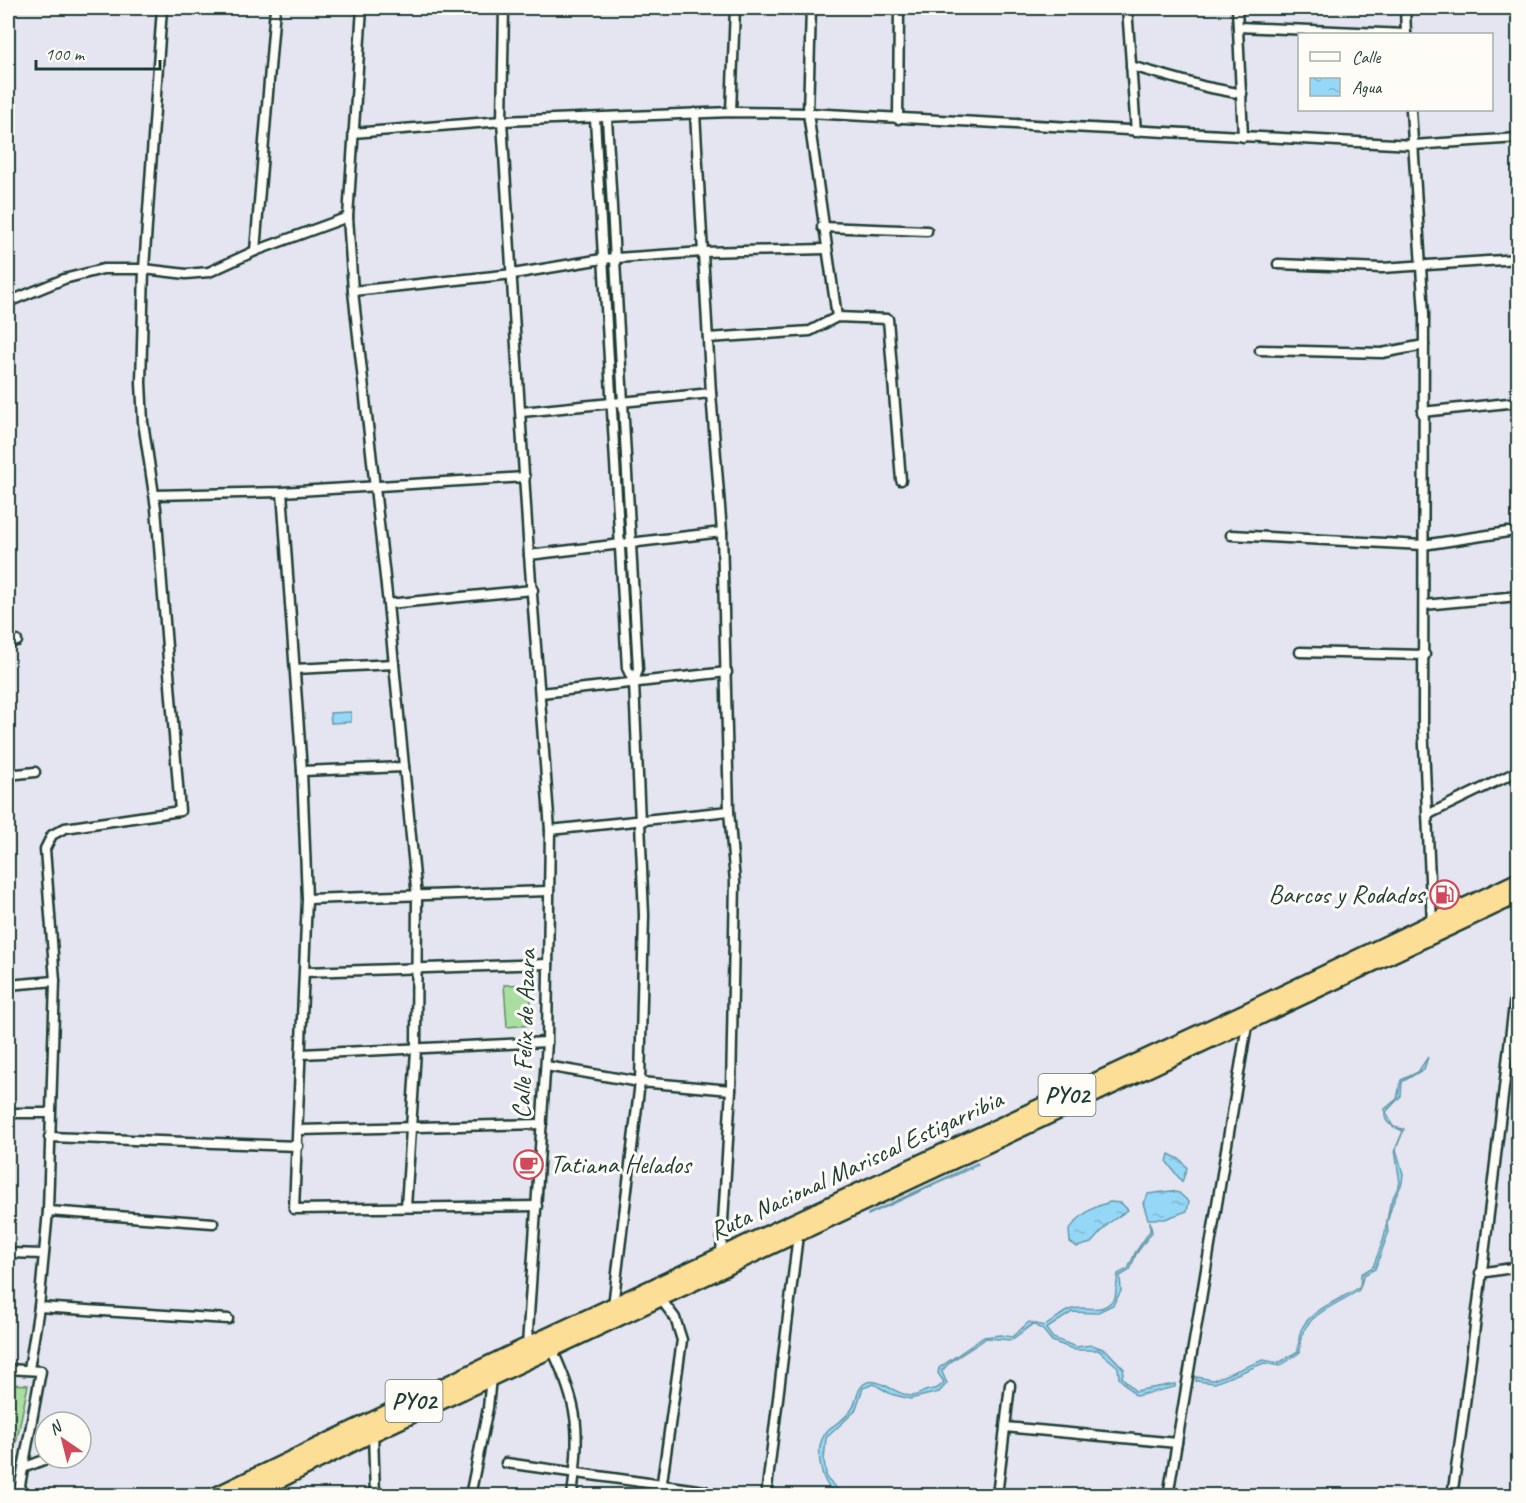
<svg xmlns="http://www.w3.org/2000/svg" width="1526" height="1503" font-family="Caveat,sans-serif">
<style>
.green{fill:#a9dea0;stroke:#648e6a;stroke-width:1.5}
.water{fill:url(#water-ripples);stroke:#6699a9;stroke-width:1.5}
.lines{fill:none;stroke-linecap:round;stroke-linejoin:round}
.street-casing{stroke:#1f3d34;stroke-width:13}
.highway-casing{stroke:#1f3d34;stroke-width:20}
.street{stroke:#fdfcf7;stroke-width:8}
.highway{stroke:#fcde96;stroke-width:15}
.labels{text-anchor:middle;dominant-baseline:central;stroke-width:6;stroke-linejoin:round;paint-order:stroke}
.shield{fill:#fdfcf7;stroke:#62766e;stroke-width:1.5}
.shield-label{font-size:24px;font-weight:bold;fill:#1f3d34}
.poi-label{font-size:26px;fill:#1f3d34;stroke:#fdfcf7;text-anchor:end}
.street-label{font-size:26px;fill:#1f3d34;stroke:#fdfcf7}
</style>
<defs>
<pattern id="water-ripples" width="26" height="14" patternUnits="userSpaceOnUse" patternTransform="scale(1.5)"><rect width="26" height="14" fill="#95d7f7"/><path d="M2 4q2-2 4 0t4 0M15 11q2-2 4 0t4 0" fill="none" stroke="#80b9d4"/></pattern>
</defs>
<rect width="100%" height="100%" fill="#e4e5f0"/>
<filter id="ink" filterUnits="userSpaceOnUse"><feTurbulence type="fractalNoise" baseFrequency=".0167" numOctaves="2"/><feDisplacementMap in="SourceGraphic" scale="12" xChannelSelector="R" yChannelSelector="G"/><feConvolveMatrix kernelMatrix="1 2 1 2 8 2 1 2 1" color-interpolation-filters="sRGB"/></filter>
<g filter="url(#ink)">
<g class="green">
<polygon points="530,984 532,1025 507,1027 504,985"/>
<polygon points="8,1384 28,1385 8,1483"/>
</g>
<g class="water">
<polygon points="351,712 351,722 331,723 330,713"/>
<path d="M1428,1057L1424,1069L1402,1082L1401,1096L1386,1112L1393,1127L1404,1129L1396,1149L1403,1174L1402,1183L1392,1205L1387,1223L1388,1234L1375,1269L1364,1275L1359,1290C1339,1304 1308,1312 1301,1338C1300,1342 1301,1347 1300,1352L1280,1366L1264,1363L1215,1383L1196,1381V1377L1213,1380L1263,1360L1279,1363L1298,1351C1299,1343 1298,1335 1302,1328C1312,1309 1342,1299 1360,1287L1361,1274L1373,1267L1384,1238L1390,1204L1400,1183L1395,1150L1403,1131C1393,1126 1383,1125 1385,1109L1397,1099L1401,1080L1418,1072Z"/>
<polygon points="1169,1154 1181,1160 1187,1168 1182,1182 1167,1162"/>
<polygon points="977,1163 978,1165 868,1215 868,1214"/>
<polygon points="1171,1191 1179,1193 1189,1202 1187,1211 1165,1219 1148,1219 1143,1203 1148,1194"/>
<path d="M1110,1202L1121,1203L1128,1210L1109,1223L1091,1243L1077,1247L1070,1242L1069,1230C1081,1214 1090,1208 1110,1202Z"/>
<path d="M1150,1221L1152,1232L1136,1254L1130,1270L1120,1276L1121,1291L1113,1305L1096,1313L1072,1312L1046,1329L1053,1338L1076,1347L1092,1345L1106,1350L1124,1369L1122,1377L1135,1391L1175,1384V1387L1136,1396L1119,1378L1118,1367L1098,1350H1075L1052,1341L1043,1330L1033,1324L1011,1340L986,1338C976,1347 946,1361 942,1372L947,1383L939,1392L910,1399L891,1394L874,1384L863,1388L855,1411L826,1438L824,1461L827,1479L838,1490L836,1495H830L831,1490C820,1477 813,1445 828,1430C836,1423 846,1419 852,1409C857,1401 857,1385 868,1382C878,1378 898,1395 911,1396C917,1396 922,1392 928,1390C935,1389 939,1389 944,1382L938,1373L939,1368L984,1337L1000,1335L1012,1337L1029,1322L1044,1326C1053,1322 1060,1314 1069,1310C1087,1303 1099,1317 1115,1298L1118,1274L1128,1269L1135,1253L1150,1231Z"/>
</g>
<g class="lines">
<defs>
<g id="street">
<polyline points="362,8 348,217 353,291 388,604 417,897 416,1050 406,1207"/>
<polyline points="504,8 502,121 529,555 550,830 547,1042 527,1346"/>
<polyline points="811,8 808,113 837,317"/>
<polyline points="1127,8 1136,132"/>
<polyline points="1237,8 1243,137"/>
<polyline points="1405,8 1406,34"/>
<polyline points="1238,27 1406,34"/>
<polyline points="1131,66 1206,87 1242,94"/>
<polyline points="1411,110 1424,314 1423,723 1432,924"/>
<polyline points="731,112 735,8"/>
<polyline points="695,113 711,393 722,532 729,811 735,882 731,1090 721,1254"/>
<polyline points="595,119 627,668 634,683 638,669 607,118"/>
<polyline points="898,119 899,8"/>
<polyline points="353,133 502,121 731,112 808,113 1413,145 1518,138"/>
<polyline points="822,227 927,231"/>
<polyline points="255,251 275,8"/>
<polyline points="1278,264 1382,268 1518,259"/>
<polyline points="353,291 513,274 602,259 703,252 825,249"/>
<polyline points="8,302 64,279 103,269 144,269 186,274 209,272 255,251 348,217"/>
<polyline points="708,338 810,331 837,317 888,319 901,480"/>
<polyline points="1260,350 1382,353 1424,345"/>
<polyline points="522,412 711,393"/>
<polyline points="1422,412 1518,402"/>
<polyline points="282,492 302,771 307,899 294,1209 537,1206"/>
<polyline points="155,495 282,492 525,477"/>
<polyline points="1231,535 1423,545 1508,532"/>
<polyline points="529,555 722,532"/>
<polyline points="388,604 533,590"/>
<polyline points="1424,605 1518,596"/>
<polyline points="8,642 17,641"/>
<polyline points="1300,652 1425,655"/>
<polyline points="295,669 394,664"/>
<polyline points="541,693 727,672"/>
<polyline points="302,771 404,767"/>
<polyline points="8,775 35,772"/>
<polyline points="1427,815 1518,771"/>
<polyline points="550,830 729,811"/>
<polyline points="307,899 549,891"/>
<polyline points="305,972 548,964"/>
<polyline points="8,985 55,981"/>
<polyline points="302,1054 547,1042"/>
<polyline points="546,1066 640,1082 731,1090"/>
<polyline points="8,1113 50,1113"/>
<polyline points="299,1130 542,1124"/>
<polyline points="49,1137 298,1146"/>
<polyline points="48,1211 213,1223"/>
<polyline points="8,1253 43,1254"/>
<polyline points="1480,1273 1518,1267"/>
<polyline points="613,1306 640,1082 644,915 634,683"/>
<polyline points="39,1307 228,1319"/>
<path d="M552,1349C580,1409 580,1430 572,1496"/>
<polyline points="8,1369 41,1371 18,1496"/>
<polyline points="29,1369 39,1307 48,1211 55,981 45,849 52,835 65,828 180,811 156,508 143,422 141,383 144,269 162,8"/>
<polyline points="1005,1427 1177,1443"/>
<polyline points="373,1433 375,1496"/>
<polyline points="506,1463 705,1491"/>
<polyline points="23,1468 49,1458"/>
<polyline points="470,1496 488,1408 491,1377"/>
<polyline points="660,1496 682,1340 675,1318 660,1298"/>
<polyline points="766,1496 798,1235"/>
<polyline points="997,1496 1010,1385"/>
<polyline points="1168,1496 1247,1025"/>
<path d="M1452,1496C1478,1322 1496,1148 1518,973"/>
</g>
<g id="highway">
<polyline points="215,1496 546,1337 1249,1010 1518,881"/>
<polyline points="247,1496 373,1433 1518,895"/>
</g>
</defs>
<use href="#street" class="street-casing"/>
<use href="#highway" class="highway-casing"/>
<use href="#street" class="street"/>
<use href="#highway" class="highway"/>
</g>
</g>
<defs>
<symbol id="fuel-ring" viewBox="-11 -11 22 22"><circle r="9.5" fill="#fdfcf7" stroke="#d1495b" stroke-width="1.5"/><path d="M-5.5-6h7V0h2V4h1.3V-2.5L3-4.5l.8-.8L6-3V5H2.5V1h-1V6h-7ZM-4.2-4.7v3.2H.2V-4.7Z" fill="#d1495b"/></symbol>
<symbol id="cafe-ring" viewBox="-11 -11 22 22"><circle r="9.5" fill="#fdfcf7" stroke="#d1495b" stroke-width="1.5"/><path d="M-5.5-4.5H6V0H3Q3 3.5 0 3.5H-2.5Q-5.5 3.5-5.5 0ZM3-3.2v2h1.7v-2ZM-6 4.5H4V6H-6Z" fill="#d1495b"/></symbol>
</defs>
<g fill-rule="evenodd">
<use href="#fuel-ring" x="1428" y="878" width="33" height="33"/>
<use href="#cafe-ring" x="512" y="1148" width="33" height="33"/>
</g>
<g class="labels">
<g class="shield">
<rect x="1038.5" y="1074" width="57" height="42" rx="4.5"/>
<rect x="385.5" y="1380" width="57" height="42" rx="4.5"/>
</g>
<g class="shield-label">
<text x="1067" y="1095">PY02</text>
<text x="414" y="1401">PY02</text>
</g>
<g class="poi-label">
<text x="1424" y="894">Barcos y Rodados</text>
<text x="550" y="1164" text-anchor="start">Tatiana Helados</text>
</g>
<g class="street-label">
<text transform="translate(524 1034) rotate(-88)">Calle Felix de Azara</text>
<text transform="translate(856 1165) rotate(-25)">Ruta Nacional Mariscal Estigarribia</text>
</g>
</g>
<rect width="1526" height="1503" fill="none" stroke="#fdfcf7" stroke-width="30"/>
<rect x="15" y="15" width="1496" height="1473" fill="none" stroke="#1f3d34" stroke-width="2" filter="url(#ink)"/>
<rect x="1298" y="33" width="195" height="78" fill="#fdfcf7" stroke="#a4b0a9" stroke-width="1.5"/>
<rect x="1310" y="52" width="30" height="9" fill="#fdfcf7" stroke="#a4b0a9" stroke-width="1.5"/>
<text x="1352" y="63" font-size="18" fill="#1f3d34">Calle</text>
<rect x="1310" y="78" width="30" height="18" fill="url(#water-ripples)" stroke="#a4b0a9" stroke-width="1.5"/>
<text x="1352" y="93" font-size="18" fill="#1f3d34">Agua</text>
<g transform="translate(63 1440) rotate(325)"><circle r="28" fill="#fdfcf7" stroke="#a4b0a9" stroke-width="1.5"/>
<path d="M0-4.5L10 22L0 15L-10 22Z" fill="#d1495b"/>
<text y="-9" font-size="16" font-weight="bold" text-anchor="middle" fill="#1f3d34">N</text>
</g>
<path d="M36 60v9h124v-9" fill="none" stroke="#1f3d34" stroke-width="3"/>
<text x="45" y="60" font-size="18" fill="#1f3d34" stroke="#fdfcf7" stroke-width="4.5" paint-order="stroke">100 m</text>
</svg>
